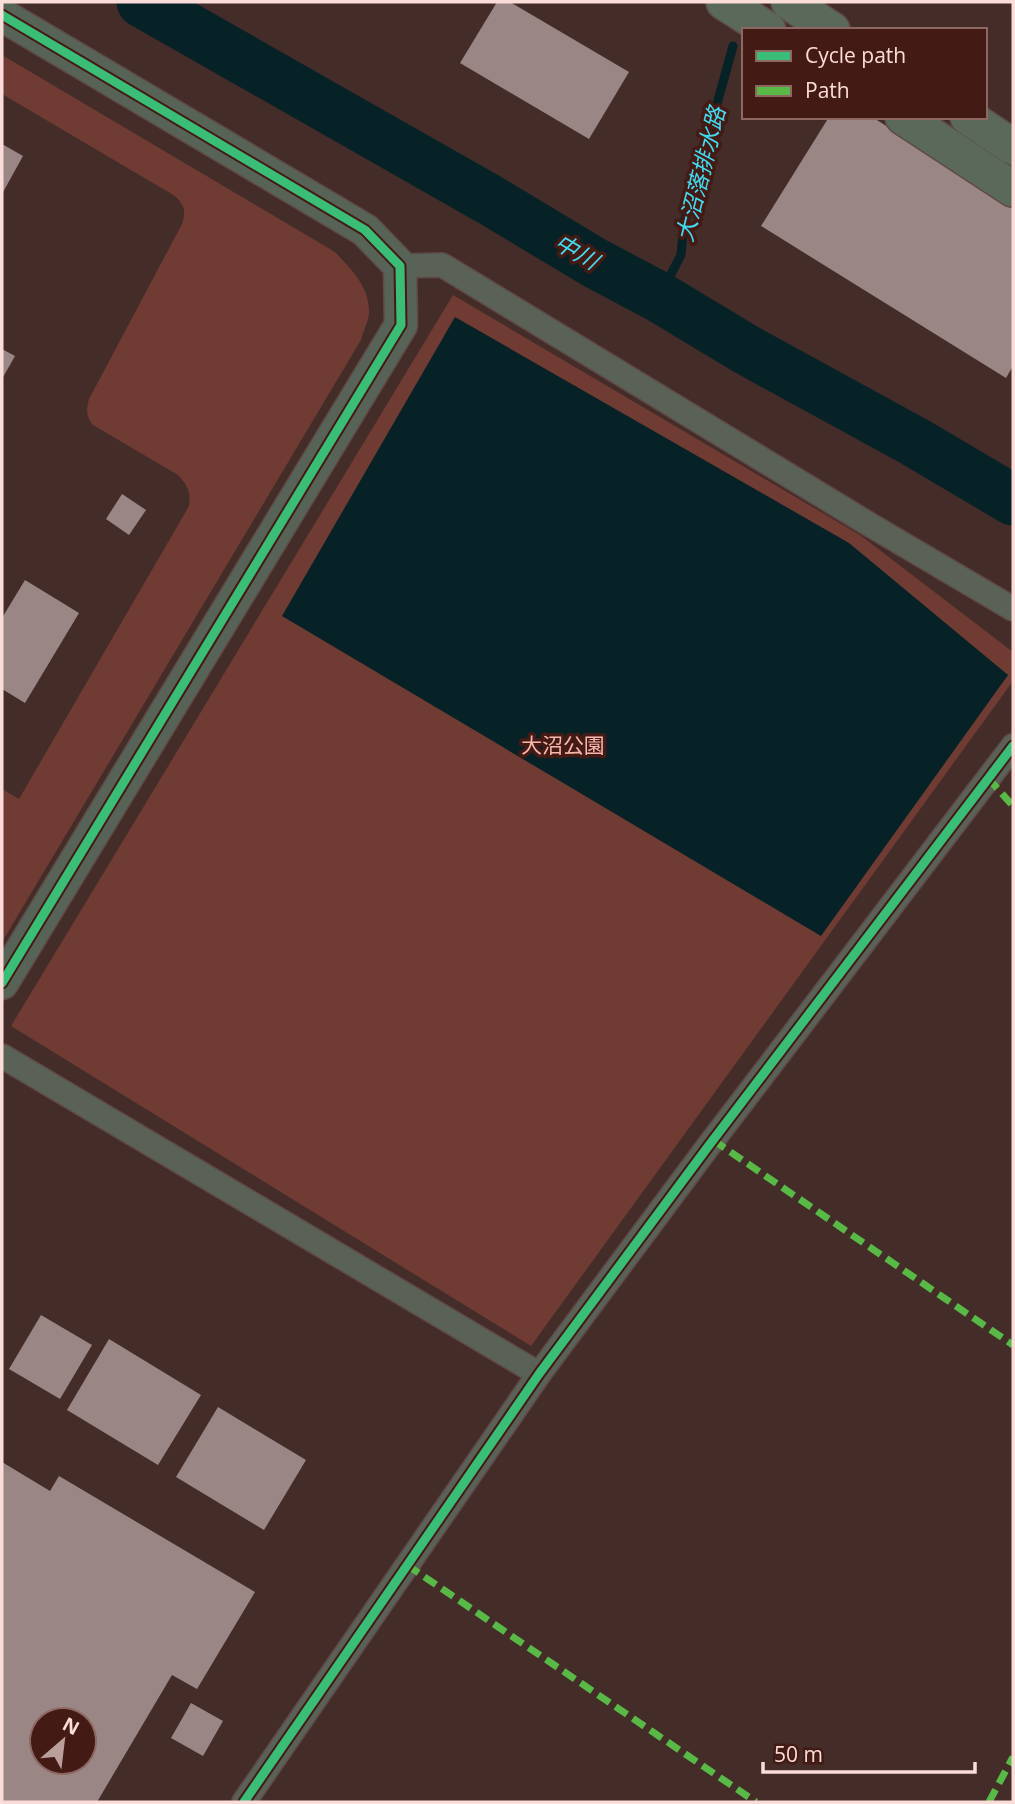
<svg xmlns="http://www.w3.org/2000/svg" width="1015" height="1804" font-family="'Open Sans','Noto Sans JP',sans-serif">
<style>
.green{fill:#6f3b33}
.water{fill:#072227}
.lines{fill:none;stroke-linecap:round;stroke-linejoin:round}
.stream{stroke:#072227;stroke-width:9}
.river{stroke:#072227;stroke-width:51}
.building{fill:#9b8686;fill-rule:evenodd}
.street-casing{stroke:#5f4a48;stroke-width:26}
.secondary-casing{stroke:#5f4a48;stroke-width:35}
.primary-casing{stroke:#5f4a48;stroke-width:38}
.street{stroke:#5a6157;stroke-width:23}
.secondary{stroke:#576356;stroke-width:32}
.primary{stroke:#5a695a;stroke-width:35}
.quiet{stroke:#58b947;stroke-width:7;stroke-dasharray:14 7;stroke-linecap:butt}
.cycleway-casing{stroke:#441a14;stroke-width:13}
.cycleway{stroke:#3abd76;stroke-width:9}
.labels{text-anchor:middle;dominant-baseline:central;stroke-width:7;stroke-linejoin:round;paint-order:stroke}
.park-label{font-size:21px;fill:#f7b7ac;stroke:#441a14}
.water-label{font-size:23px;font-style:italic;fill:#41dbf2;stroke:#441a14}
</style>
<rect width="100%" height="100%" fill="#442c29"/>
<g class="green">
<path d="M2,55L335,252C352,270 370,287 369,314C368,322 363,332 361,340L2,942V789L19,799L189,506C191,492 188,486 178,475L93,425C86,416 86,410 89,399L182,224C186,211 185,206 175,196L2,94Z"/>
<polygon points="453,295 860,535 1013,652 1013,681 531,1346 11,1026"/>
</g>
<polygon class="water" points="455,317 849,543 1008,675 821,936 282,616"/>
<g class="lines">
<polyline class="stream" points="659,297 681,255 684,223 733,46"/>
<polyline class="river" points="142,2 490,200 595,263 659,297 747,350 915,442 1013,500"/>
</g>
<g class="building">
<polygon points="497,2 510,2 629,72 589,139 460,63"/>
<polygon points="829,117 872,117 1013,205 1013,366 1006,378 761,226"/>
<polygon points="2,144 23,156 2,194"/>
<polygon points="2,349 15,356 2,379"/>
<polygon points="122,494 146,510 129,535 106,519"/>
<polygon points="25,580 79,613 25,703 2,689 2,618"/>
<polygon points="41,1315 92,1345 60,1399 9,1369"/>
<polygon points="109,1339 201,1395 158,1465 67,1410"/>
<polygon points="218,1407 306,1460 264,1530 176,1477"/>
<path d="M2,1462L50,1491L59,1476L255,1592L197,1689L172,1675L97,1802H2ZM42,1720H84V1762H42Z"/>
<polygon points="191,1703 223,1721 203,1756 171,1738"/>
</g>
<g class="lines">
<defs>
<g id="street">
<polyline points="400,266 442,265 867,523 1013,609"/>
<polyline points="2,1056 539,1374"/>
<polyline points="244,1802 539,1374 707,1148 1013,746"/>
</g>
<polyline id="secondary" points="2,15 365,230 400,266 401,325 2,983"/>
<g id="primary">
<polyline points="724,2 768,30"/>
<polyline points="789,2 832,30"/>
<polyline points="903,117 1013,189"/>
<polyline points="968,117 1013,147"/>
</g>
</defs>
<use href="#street" class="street-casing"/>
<use href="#secondary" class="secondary-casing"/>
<use href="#primary" class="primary-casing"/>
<use href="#street" class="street"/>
<use href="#secondary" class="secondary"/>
<use href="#primary" class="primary"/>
<g class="quiet">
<polyline points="988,778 1013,806"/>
<polyline points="713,1140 1013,1345"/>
<polyline points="407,1565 756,1802"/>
<polyline points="989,1802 1013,1757"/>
</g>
<defs>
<g id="cycleway">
<polyline points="2,15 365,230 400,266 401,325 2,983"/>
<polyline points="244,1802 539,1374 707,1148 1013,746"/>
</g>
</defs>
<use href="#cycleway" class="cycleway-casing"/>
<use href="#cycleway" class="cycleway"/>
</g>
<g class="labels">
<g class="park-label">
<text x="563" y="745">大沼公園</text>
</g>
<g class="water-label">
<text transform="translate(700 174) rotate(-76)">大沼落排水路</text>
<text transform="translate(577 251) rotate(30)">中川</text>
</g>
</g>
<rect width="1015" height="1804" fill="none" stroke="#faddd8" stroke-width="7"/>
<rect x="742" y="28" width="245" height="91" fill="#441a14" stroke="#8d6862" stroke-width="2"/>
<rect x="756" y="51" width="35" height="10" fill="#3abd76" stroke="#8d6862" stroke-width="2"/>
<text x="805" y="63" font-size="21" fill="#faddd8">Cycle path</text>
<rect x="756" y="86" width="35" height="10" fill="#58b947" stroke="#8d6862" stroke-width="2"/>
<text x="805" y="98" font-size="21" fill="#faddd8">Path</text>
<g transform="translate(63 1741) rotate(28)"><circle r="33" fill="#441a14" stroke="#8d6862" stroke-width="2"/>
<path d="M0-5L12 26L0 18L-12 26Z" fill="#ba9f9b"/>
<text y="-10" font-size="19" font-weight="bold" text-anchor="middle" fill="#faddd8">N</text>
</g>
<path d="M763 1762v10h212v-10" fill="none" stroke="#faddd8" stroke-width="3.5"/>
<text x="774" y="1762" font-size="21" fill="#faddd8" stroke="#441a14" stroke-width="5" paint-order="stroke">50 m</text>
</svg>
